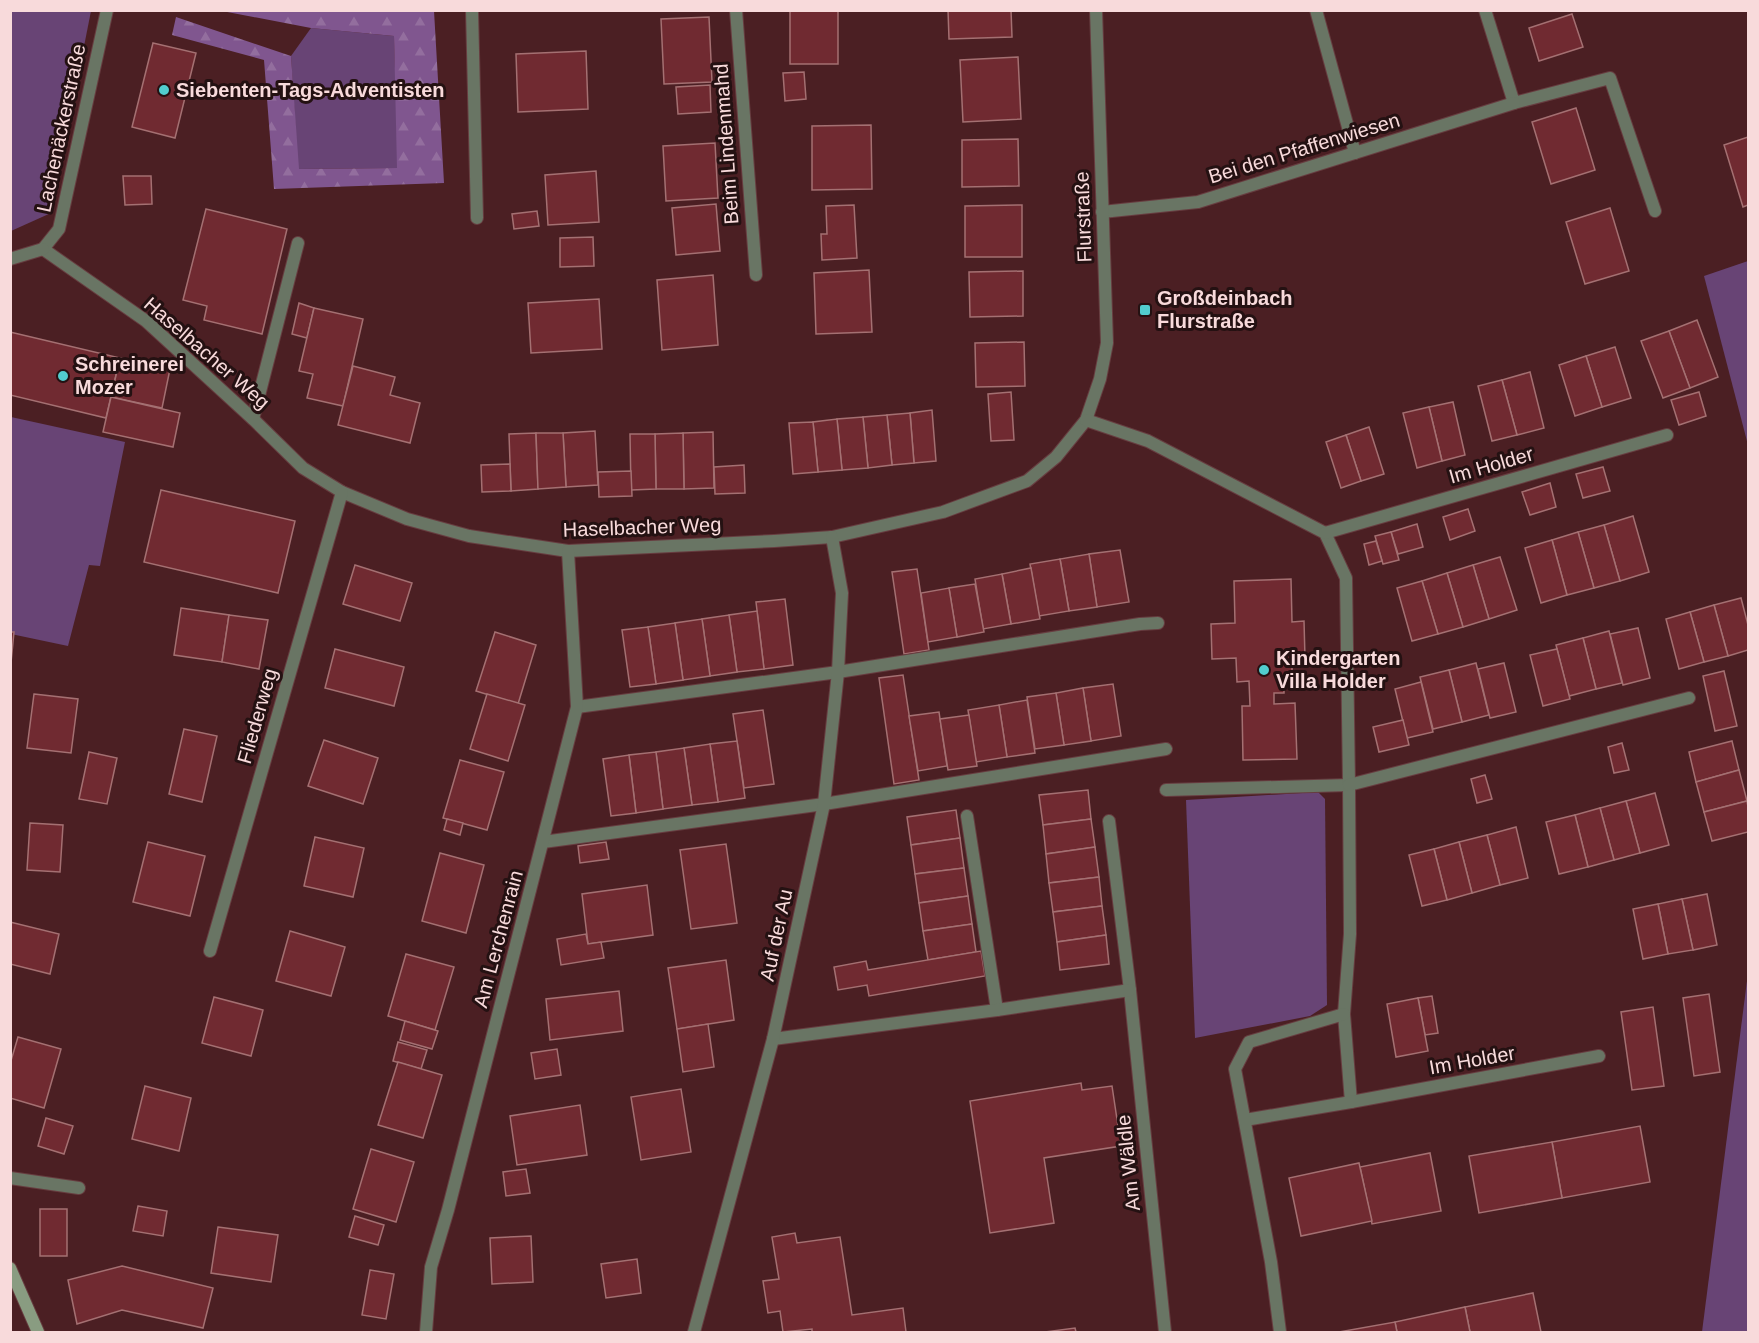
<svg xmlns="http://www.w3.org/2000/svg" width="1759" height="1343" font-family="Helvetica,sans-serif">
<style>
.green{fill:#684475}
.forest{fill:url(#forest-firs)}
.building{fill:#702a31;stroke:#a47072;stroke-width:1.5}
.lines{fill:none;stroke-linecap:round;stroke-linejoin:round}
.lane-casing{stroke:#673d40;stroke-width:14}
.street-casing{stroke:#673d40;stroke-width:14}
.secondary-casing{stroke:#673d40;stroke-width:14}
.lane{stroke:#697564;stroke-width:12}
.street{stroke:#697564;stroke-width:12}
.secondary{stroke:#899c81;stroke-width:12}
.poi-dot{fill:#52cdce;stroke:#241112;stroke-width:2}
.labels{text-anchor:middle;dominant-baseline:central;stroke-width:6;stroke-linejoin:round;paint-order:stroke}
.poi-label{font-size:20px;font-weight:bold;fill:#f8dadb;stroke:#241112;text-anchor:start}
.street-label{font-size:20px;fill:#f8dadb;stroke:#241112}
</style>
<defs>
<pattern id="forest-firs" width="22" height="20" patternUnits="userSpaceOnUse" patternTransform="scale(1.5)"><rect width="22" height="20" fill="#80568f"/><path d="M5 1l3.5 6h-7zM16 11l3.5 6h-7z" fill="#936e9e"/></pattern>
</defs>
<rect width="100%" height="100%" fill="#4b1f23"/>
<g class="green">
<polygon points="11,10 91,11 51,213 11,231"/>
<polygon points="311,28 394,36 398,168 298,169 291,56"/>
<polygon points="1748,261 1748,445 1704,276"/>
<polygon points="11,417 125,442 100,566 89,565 68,646 11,634"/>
<polygon points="1318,792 1325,799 1327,1005 1310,1016 1195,1038 1186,800"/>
<polygon points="1748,973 1748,1332 1702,1332"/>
</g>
<polygon class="forest" points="222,11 434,11 444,183 274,189 264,60 172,35 176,17 291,56 299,169 397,168 394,36 311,28"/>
<g class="building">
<rect x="790" y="10" width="48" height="54"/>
<polygon points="948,10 1011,10 1012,37 949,39"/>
<polygon points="1572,14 1583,47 1539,61 1529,28"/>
<polygon points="709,17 712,82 664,84 661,19"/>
<polygon points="153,43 196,53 175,138 132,127"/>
<polygon points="586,51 588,109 518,112 516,54"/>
<polygon points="1018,57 1021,119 963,122 960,60"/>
<polygon points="804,72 806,99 785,101 783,73"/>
<polygon points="710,85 711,112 678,114 676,87"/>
<polygon points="1576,108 1595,170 1551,184 1532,122"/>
<polygon points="871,125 872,189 812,190 812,126"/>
<polygon points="1748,137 1748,205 1743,207 1724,145"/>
<polygon points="1018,139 1019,186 962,187 962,140"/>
<polygon points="715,143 718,198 666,201 663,146"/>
<polygon points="596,171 599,222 548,225 545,175"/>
<polygon points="123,176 151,176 152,204 125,205"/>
<polygon points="716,204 720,251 676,255 672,208"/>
<polygon points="854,205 857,258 822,260 821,234 827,234 826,206"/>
<polygon points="1022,205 1022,257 965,257 965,206"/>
<polygon points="1610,208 1629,271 1585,284 1566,222"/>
<polygon points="206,209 287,229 262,334 204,320 207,306 183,300"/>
<polygon points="537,211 539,226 514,229 512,214"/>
<polygon points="593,237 594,266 560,267 560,238"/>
<polygon points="869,270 872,332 816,334 814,273"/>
<polygon points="1023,271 1023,316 970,317 969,272"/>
<polygon points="713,275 718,345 662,350 657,280"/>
<polygon points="599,299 602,349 531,353 528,303"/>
<polygon points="299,303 314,308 307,338 292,334"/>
<polygon points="314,308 363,319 343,406 307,398 313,374 299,371"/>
<polygon points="1697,320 1718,377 1690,388 1669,331"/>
<polygon points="1669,331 1690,388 1663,398 1641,341"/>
<polygon points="10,332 120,358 106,418 10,395"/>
<polygon points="1024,342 1025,386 976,387 975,343"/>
<polygon points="1615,347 1631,398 1602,407 1586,356"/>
<polygon points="1586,356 1602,407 1575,416 1559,365"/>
<polygon points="120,358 170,369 162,408 111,397"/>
<polygon points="353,366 395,377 390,395 420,403 410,443 338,425"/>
<polygon points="1530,372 1544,428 1517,435 1502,380"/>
<polygon points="1502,380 1517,435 1492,441 1478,386"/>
<polygon points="1011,392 1014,440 991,441 988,394"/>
<polygon points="1699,392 1706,416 1679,425 1671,400"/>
<polygon points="111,397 180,413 173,447 103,432"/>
<polygon points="1453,402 1465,455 1442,461 1429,407"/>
<polygon points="1429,407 1442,461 1417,468 1403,413"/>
<polygon points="932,410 936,461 914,463 910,413"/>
<polygon points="910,413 914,463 892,465 887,415"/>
<polygon points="887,415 892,465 868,468 863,417"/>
<polygon points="863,417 868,468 842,470 837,419"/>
<polygon points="837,419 842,470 818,472 813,422"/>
<polygon points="813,422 818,472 793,474 789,423"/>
<polygon points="1369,427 1384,474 1361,481 1346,435"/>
<polygon points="595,431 598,485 566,487 563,433"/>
<polygon points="713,432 714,488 684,489 683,433"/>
<polygon points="536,433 538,489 511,491 509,434"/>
<polygon points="536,433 563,433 566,487 538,489"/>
<polygon points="683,433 684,489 656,489 655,434"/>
<polygon points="630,434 655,434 656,489 631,490"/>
<polygon points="1346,435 1361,481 1341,488 1326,442"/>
<polygon points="510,464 511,491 482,492 481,465"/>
<polygon points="744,465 745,493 715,494 714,467"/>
<polygon points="1603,467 1610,491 1583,498 1576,474"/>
<polygon points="631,471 632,496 599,497 598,472"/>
<polygon points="1550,483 1556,507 1530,515 1522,492"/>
<polygon points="161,490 295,521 278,593 144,562"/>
<polygon points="1468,509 1475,531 1450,540 1443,517"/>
<polygon points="1633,516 1649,572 1620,581 1604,525"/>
<polygon points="1417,524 1423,547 1398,554 1391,532"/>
<polygon points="1604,525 1620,581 1594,588 1578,532"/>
<polygon points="1391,532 1399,560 1383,564 1375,536"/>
<polygon points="1578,532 1594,588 1567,595 1552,540"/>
<polygon points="1552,540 1567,595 1541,603 1525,548"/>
<polygon points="1376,541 1382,561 1369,565 1364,544"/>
<polygon points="1120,550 1129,602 1097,607 1089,554"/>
<polygon points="1089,554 1097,607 1069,611 1060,559"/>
<polygon points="1500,557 1517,610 1489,619 1473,565"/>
<polygon points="1060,559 1069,611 1039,616 1030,564"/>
<polygon points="355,565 412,583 400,621 343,604"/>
<polygon points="1473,565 1489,619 1463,627 1447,573"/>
<polygon points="1031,568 1040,619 1011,624 1002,574"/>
<polygon points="917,569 929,650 904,654 892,572"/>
<polygon points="1447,573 1463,627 1438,634 1422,581"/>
<polygon points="1002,574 1011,624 983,629 975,579"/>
<polygon points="1291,579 1292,622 1304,621 1305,658 1292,659 1292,682 1284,682 1284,693 1274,693 1274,704 1295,703 1297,759 1243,760 1242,706 1250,706 1249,681 1237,682 1236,658 1212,659 1211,624 1235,623 1234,581"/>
<polygon points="1422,581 1438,634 1412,641 1397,588"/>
<polygon points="975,584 984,632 957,637 949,588"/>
<polygon points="949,588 957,637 928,642 921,593"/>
<polygon points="1741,598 1748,625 1748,650 1728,656 1714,605"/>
<polygon points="785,599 793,665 764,669 756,602"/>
<polygon points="1714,605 1728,656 1704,662 1690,612"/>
<polygon points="181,608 229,615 222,662 174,655"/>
<polygon points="757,611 764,669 737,672 729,615"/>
<polygon points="1690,612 1704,662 1679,669 1666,619"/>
<polygon points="229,615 268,620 259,669 222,662"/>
<polygon points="729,615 737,672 710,676 702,619"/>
<polygon points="702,619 710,676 683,680 675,623"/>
<polygon points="675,623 683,680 656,684 648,627"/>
<polygon points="648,627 656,684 630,687 622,630"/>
<polygon points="1638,628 1650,678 1623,685 1610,634"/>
<polygon points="1609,631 1622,683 1596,689 1583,638"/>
<polygon points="10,632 14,632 10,673"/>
<polygon points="495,632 536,645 518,704 476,691"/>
<polygon points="1583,638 1596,689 1569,696 1556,645"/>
<polygon points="335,649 404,667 394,706 325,688"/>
<polygon points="1557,649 1570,699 1543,706 1530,655"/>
<polygon points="1476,663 1489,715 1462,722 1449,670"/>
<polygon points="1504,663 1516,712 1490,718 1478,669"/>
<polygon points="1449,670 1462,722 1433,729 1420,677"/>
<polygon points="1724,671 1737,726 1715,731 1703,676"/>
<polygon points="903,675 919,780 894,784 879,678"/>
<polygon points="1421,682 1433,732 1407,738 1395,689"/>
<polygon points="1113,684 1121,736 1091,741 1083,688"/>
<polygon points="1083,688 1091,741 1064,745 1056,693"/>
<polygon points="1056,693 1064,745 1035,749 1027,697"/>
<polygon points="34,694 78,699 71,753 27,748"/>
<polygon points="487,694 525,705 508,761 470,749"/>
<polygon points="1027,700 1035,753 1007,757 999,705"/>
<polygon points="999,705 1007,757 976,762 968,710"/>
<polygon points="763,710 774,784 744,788 733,714"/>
<polygon points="939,712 947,766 918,771 909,716"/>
<polygon points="969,715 977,766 948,770 940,719"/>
<polygon points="1403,720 1409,745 1379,752 1373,727"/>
<polygon points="184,729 217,736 202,802 169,794"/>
<polygon points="324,740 378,758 363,804 308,786"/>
<polygon points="737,741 745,798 718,802 710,744"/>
<polygon points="1732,741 1739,770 1696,782 1689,752"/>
<polygon points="1622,743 1629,770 1614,773 1608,747"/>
<polygon points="710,744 718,802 692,805 684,748"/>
<polygon points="684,748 692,805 663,809 656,752"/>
<polygon points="89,752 117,758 107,804 79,799"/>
<polygon points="656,752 663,809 636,813 629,755"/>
<polygon points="629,755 636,813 611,816 603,759"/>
<polygon points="460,760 504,772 487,830 443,818"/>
<polygon points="1739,770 1747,801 1704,812 1696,782"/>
<polygon points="1485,775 1492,799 1477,803 1471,779"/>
<polygon points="1088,790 1091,819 1043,825 1039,795"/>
<polygon points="1655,793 1669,845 1640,853 1626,801"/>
<polygon points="1626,801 1640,853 1614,860 1600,808"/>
<polygon points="1747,801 1748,807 1748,832 1712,841 1704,812"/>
<polygon points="1600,808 1614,860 1588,867 1575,815"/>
<polygon points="956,810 960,838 911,845 907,817"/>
<polygon points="1575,815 1588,867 1559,874 1546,822"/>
<polygon points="447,819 463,823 460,835 444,830"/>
<polygon points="1091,819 1095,847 1046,854 1043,825"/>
<polygon points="30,823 63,825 60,872 27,870"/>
<polygon points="1516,827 1528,878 1500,885 1487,835"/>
<polygon points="1487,835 1500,885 1472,893 1459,842"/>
<polygon points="315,837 364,848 353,897 304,886"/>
<polygon points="960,838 964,868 915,874 911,845"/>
<polygon points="148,842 205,856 190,916 133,902"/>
<polygon points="606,842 609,859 580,863 578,846"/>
<polygon points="1459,842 1472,893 1447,900 1434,849"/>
<polygon points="726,844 737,923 691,929 680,850"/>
<polygon points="1095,847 1099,877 1049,883 1046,854"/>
<polygon points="1434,849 1447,900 1422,906 1409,855"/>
<polygon points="440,853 484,865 466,933 422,921"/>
<polygon points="964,868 968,896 919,903 915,874"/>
<polygon points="1099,877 1102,906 1053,912 1049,883"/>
<polygon points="647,885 653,935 588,944 582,894"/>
<polygon points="1707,894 1717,945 1693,950 1682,899"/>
<polygon points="968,896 972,924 923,931 919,903"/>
<polygon points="1682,899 1693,950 1668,954 1658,904"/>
<polygon points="1658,904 1668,954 1643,959 1633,909"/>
<polygon points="1102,906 1106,935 1057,942 1053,912"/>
<polygon points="10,922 59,934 50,974 10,964"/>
<polygon points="972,924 976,952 928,960 923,931"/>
<polygon points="290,931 345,947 331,996 276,981"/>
<polygon points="586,934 588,944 601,942 604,958 561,965 557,939"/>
<polygon points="1106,935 1109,964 1060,970 1057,942"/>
<polygon points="981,951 985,976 869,996 867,985 838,990 834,967 866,961 868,970"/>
<polygon points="406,954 454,967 435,1030 388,1016"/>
<polygon points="726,960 734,1020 677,1029 668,968"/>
<polygon points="619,991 623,1031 550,1040 546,999"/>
<polygon points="1709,994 1720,1072 1694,1076 1683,998"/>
<polygon points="1432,996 1438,1033 1425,1035 1418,998"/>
<polygon points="214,997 263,1010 251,1056 202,1043"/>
<polygon points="1418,998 1428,1051 1396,1057 1387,1004"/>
<polygon points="1653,1007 1664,1086 1632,1090 1621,1012"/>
<polygon points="405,1021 438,1031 432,1049 400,1040"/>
<polygon points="708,1024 714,1067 683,1072 677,1029"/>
<polygon points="18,1037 61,1049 44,1108 10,1098 10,1064"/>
<polygon points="398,1042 427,1050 421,1069 393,1061"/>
<polygon points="557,1049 561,1075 535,1079 531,1053"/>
<polygon points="398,1062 442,1075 423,1138 378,1125"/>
<polygon points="1081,1083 1082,1090 1112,1086 1121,1146 1044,1158 1054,1223 990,1233 970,1101"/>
<polygon points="145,1086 191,1098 179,1151 132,1139"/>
<polygon points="681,1089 691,1152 641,1160 631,1097"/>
<polygon points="580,1105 587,1155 517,1165 510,1116"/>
<polygon points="46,1118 73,1126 64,1154 38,1146"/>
<polygon points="1640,1126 1650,1182 1562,1198 1552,1142"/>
<polygon points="1552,1142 1562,1198 1479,1213 1469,1156"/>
<polygon points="371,1149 414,1162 396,1222 353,1209"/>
<polygon points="1430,1153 1441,1211 1372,1224 1360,1167"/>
<polygon points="1359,1163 1372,1221 1301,1236 1289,1178"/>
<polygon points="526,1169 530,1193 506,1196 503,1172"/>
<polygon points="138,1206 167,1211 163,1236 133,1231"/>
<rect x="40" y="1209" width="27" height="47"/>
<polygon points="355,1216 384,1225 378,1245 349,1237"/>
<polygon points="218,1227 278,1235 271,1282 211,1273"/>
<polygon points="795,1233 797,1243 840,1237 852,1315 903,1308 906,1332 812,1332 812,1329 783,1332 780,1311 768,1313 763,1281 779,1279 772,1237"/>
<polygon points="531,1236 533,1282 492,1284 490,1238"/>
<polygon points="637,1259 641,1293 606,1298 601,1264"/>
<polygon points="122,1266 213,1288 203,1328 122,1310 77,1324 68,1280"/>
<polygon points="370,1270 394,1274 386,1319 362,1315"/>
<polygon points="1533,1293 1541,1332 1470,1332 1465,1307"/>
<polygon points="1465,1307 1470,1332 1397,1332 1395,1322"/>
<polygon points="1395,1322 1397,1332 1339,1332"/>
<polygon points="1075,1328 1076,1332 1045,1332"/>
</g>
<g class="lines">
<defs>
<g id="lane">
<polyline points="1316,10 1355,153"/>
<polyline points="253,419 298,243"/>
<polyline points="577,707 838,672 1140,624 1158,623"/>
<polyline points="1166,790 1349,785"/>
<polyline points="967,816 997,1010"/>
<polyline points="1109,821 1130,990 1165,1332"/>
<polyline points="543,842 824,804 1166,749"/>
<polyline points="10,1178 79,1188"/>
</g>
<g id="street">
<polyline points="472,10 477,218"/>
<polyline points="736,10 756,275"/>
<polyline points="1485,10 1514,103 1610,78 1655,211"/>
<polyline points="1102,212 1198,202 1514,103"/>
<polyline points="43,249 146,321 253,419 303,468 342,492 407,519 469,536 568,551 774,541 832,537 943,512 1027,481 1056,457 1086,420 1100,379 1107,343 1096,10"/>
<polyline points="43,249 59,229 107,10"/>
<polyline points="10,259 43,249"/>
<polyline points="1086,420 1148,441 1325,533 1346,578 1349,785 1350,934 1344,1014 1351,1102"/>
<polyline points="1325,533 1667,435"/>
<polyline points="1349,785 1689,698"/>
<polyline points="210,951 342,492"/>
<polyline points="773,1039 997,1010 1130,990"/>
<polyline points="1245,1120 1351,1102 1599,1056"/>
<polyline points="426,1332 431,1267 448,1210 577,707 568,551"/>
<polyline points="694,1332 773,1039 824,804 838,672 842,593 832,537"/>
<polyline points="1280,1332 1271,1262 1235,1069 1249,1042 1344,1014"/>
</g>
<polyline id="secondary" points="10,1268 38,1332"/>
</defs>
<use href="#lane" class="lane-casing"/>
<use href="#street" class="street-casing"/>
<use href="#secondary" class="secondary-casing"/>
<use href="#lane" class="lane"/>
<use href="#street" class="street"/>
<use href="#secondary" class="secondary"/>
</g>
<g class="poi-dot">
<circle cx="164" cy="90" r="6"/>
<rect x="1139" y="304" width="12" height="12" rx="3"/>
<circle cx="63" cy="376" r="6"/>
<circle cx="1264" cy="670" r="6"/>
</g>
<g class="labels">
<g class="poi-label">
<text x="176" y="90">Siebenten-Tags-Adventisten</text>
<text x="1157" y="298">Großdeinbach<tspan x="1157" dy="23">Flurstraße</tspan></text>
<text x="75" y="364">Schreinerei<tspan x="75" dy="23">Mozer</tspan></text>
<text x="1276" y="658">Kindergarten<tspan x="1276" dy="23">Villa Holder</tspan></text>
</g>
<g class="street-label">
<text transform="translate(61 128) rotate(-78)">Lachenäckerstraße</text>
<text transform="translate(726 144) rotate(-94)">Beim Lindenmahd</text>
<text transform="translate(1304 148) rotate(-17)">Bei den Pfaffenwiesen</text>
<text transform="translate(1083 217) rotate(-92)">Flurstraße</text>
<text transform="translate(207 353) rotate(41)">Haselbacher Weg</text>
<text transform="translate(1491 465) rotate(-16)">Im Holder</text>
<text transform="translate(642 527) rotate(-2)">Haselbacher Weg</text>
<text transform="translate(257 716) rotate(-74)">Fliederweg</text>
<text transform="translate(776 935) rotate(-78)">Auf der Au</text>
<text transform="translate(498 939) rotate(-75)">Am Lerchenrain</text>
<text transform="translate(1472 1060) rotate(-10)">Im Holder</text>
<text transform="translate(1128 1163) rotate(-96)">Am Wäldle</text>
</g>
</g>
<rect width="1759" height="1343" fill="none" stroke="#f8dadb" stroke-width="24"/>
</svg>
